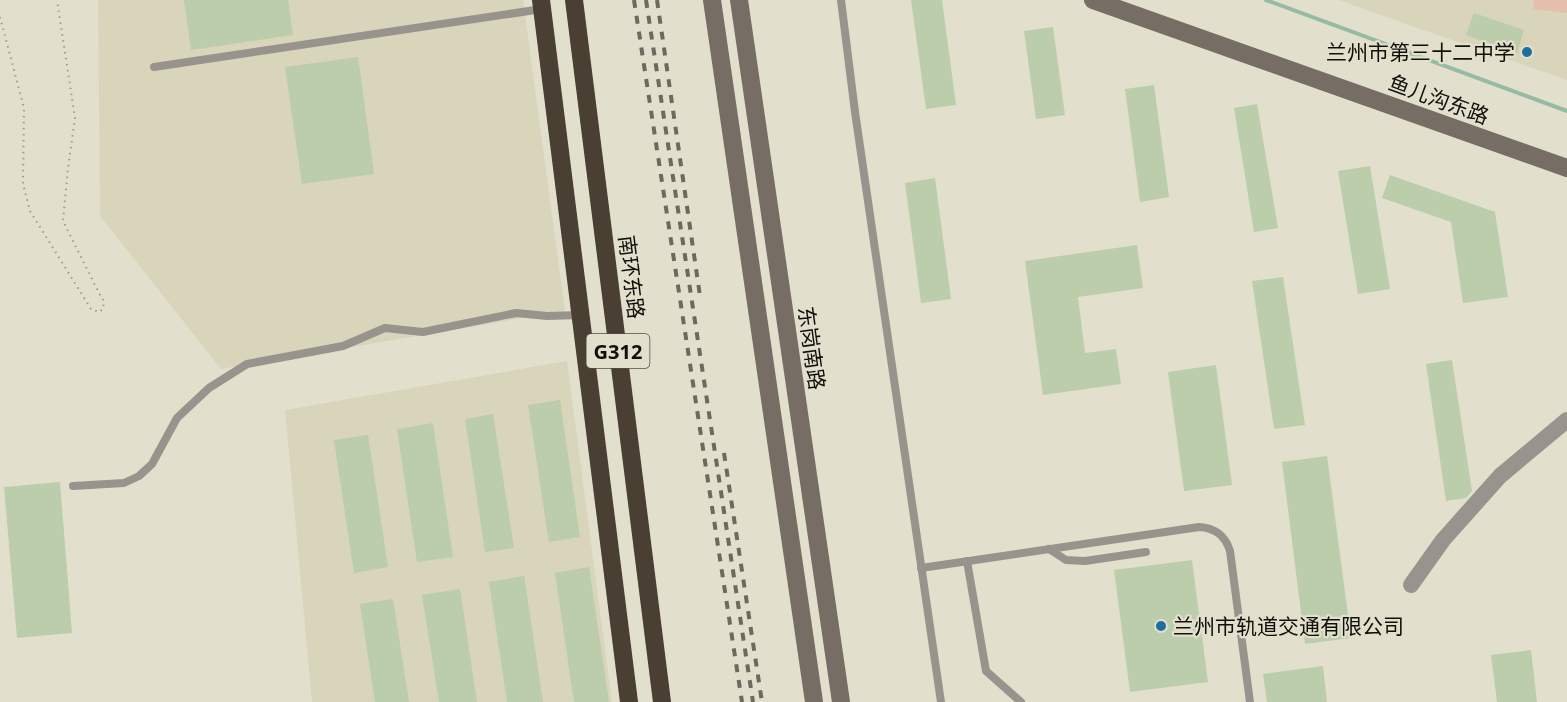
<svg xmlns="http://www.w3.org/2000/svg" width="1567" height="702" font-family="'Open Sans','Noto Sans SC',sans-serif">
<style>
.built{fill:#d8d5bb}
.green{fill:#e5bfae}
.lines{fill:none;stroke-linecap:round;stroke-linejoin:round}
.stream{stroke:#96bba4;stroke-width:4}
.building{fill:#bbcdab}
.path{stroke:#9d9b8c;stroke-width:2;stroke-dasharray:1.5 4.5;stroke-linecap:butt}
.lane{stroke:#98938c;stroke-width:8}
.street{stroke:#98938c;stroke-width:16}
.secondary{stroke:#766e65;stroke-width:18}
.highway{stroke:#493f32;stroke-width:18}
.rail{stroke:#6b6a5e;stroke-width:4;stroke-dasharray:8 8;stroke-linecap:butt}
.poi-dot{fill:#1f6ea0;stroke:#e2e0cd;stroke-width:2}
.labels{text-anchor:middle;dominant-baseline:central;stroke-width:4.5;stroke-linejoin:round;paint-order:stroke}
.shield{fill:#e2e0cd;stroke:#4f4e44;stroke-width:1.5}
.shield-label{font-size:20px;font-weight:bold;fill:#100f09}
.poi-label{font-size:21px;fill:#100f09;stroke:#e2e0cd;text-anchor:end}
.street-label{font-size:21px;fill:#100f09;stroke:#e2e0cd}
</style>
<rect width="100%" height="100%" fill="#e2e0cd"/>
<g class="built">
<polygon points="98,0 523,0 565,311 221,369 100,216"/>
<polygon points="1339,0 1567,0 1567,80 1406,24"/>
<polygon points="567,361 612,702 312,702 285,410"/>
</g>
<polygon class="green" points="1534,0 1567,0 1567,13 1533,9"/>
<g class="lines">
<polyline class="stream" points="1266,0 1567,111"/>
</g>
<g class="building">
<polygon points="184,0 288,0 293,35 191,50"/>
<polygon points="911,0 942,0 956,105 926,109"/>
<polygon points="1474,13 1524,30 1517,53 1466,35"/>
<polygon points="1053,27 1065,115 1036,119 1024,31"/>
<polygon points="358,57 374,174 302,184 285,67"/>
<polygon points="1154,85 1169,197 1140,202 1125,89"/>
<polygon points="1257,104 1278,228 1254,232 1234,108"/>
<polygon points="1370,166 1390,289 1358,294 1338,171"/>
<polygon points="1390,175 1495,212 1508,297 1463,303 1451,222 1382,198"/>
<polygon points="935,178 951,299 921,303 905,183"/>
<polygon points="1137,245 1143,288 1078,297 1085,353 1116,349 1121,384 1043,395 1025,261"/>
<polygon points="1283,277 1305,425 1274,429 1252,281"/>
<polygon points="1452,360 1472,491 1466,498 1446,501 1426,364"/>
<polygon points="1216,365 1232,485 1184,491 1168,372"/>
<polygon points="560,400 580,537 549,542 528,405"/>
<polygon points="493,414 514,548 485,552 465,419"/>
<polygon points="433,423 453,557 417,562 397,429"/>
<polygon points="368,435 388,567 354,573 334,440"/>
<polygon points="1327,456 1351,638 1305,644 1282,462"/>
<polygon points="60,482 72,633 17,638 4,487"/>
<polygon points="1192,560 1208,682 1130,692 1114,570"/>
<polygon points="589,567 609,702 574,702 555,573"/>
<polygon points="524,576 543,702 507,702 489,582"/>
<polygon points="460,589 477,702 439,702 422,595"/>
<polygon points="393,599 409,702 375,702 360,604"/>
<polygon points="1531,650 1537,702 1497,702 1491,655"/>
<polygon points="1323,666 1327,702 1267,702 1263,674"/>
</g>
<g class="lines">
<polyline class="path" points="0,17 24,108 23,184 30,211 91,309 99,312 103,309 104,301 101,297 63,221 68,168 75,118 57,0"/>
<g class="lane">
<polyline points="841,0 855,112 941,702"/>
<polyline points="154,67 542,9"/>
<polyline points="73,486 124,483 139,476 152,464 177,418 209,388 247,364 343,346 385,328 423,332 516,313 547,316 580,315"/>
<polyline points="1049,549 1066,560 1085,561 1146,552"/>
<polyline points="967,561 986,671 1021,702"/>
<path d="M921,568L1199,527C1215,528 1225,535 1230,551L1250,702"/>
</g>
<polyline class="street" points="1411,585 1443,540 1500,476 1567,420"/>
<g class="secondary">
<polyline points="712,0 814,702"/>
<polyline points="739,0 841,702"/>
<polyline points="1093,0 1567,168"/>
</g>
<g class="highway">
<polyline points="541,0 629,702"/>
<polyline points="574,0 662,702"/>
</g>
<g class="rail">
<polyline points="634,0 742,702"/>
<polyline points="646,0 753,702"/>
<polyline points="657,0 700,296"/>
<polyline points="724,453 762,702"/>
</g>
</g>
<g class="poi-dot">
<circle cx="1527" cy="52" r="6"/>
<circle cx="1161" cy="626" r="6"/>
</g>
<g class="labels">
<rect class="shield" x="586.5" y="334" width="63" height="34" rx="4.5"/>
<g class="shield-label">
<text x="618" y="351">G312</text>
</g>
<g class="poi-label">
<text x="1515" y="52">兰州市第三十二中学</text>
<text x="1173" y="626" text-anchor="start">兰州市轨道交通有限公司</text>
</g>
<g class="street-label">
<text transform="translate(1439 99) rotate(20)">鱼儿沟东路</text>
<text transform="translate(632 277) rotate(83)">南环东路</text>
<text transform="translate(812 348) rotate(82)">东岗南路</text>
</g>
</g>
</svg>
